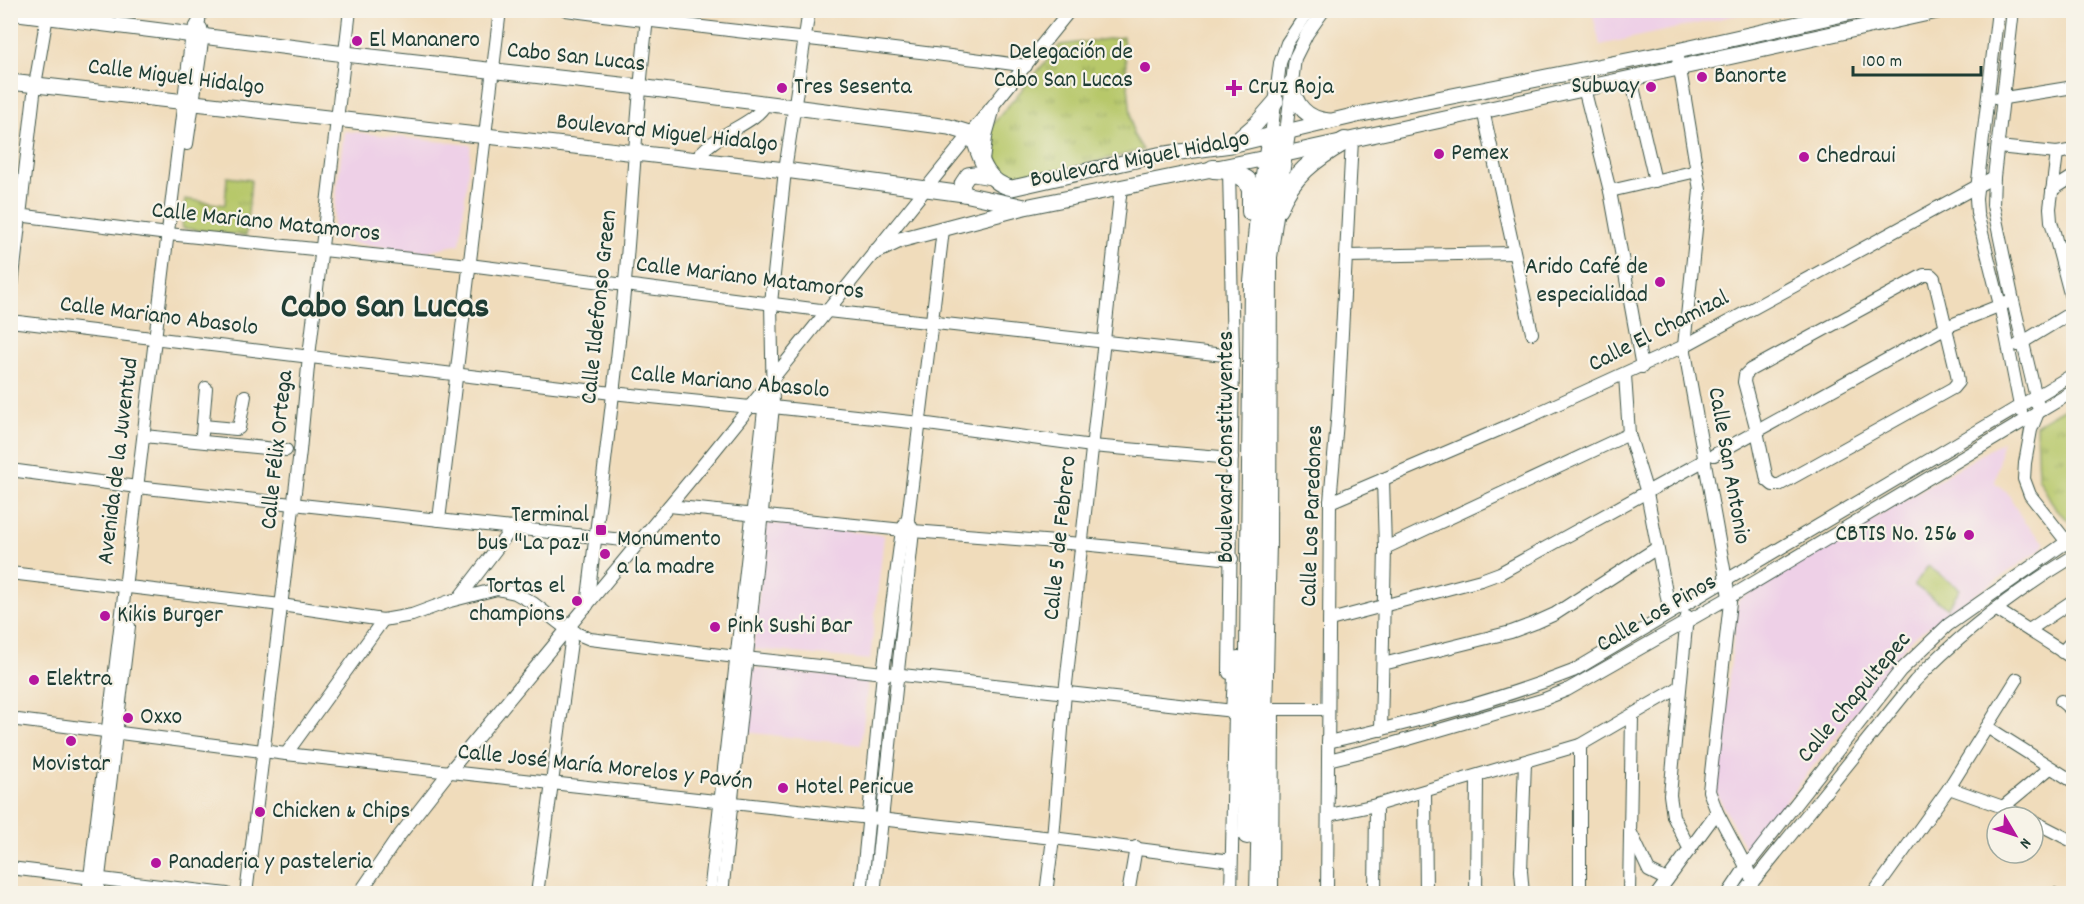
<svg xmlns="http://www.w3.org/2000/svg" width="2084" height="904" font-family="Dekko,sans-serif">
<style>
.built{fill:#eed0e7}
.park{fill:url(#park-tufts);stroke:#6b8250;stroke-width:1.5}
.pitch{fill:#b7c86b;stroke:#6b8250;stroke-width:1.5}
.lines{fill:none;stroke-linecap:round;stroke-linejoin:round}
.minor-casing{stroke:#3e5548;stroke-width:14}
.major-casing{stroke:#3e5548;stroke-width:17}
.highway-casing{stroke:#3e5548;stroke-width:20}
.minor{stroke:#fff;stroke-width:12}
.major{stroke:#fff;stroke-width:15}
.highway{stroke:#fff;stroke-width:18}
.poi-dot{fill:#b5179e;stroke:#f7f3e8;stroke-width:2}
.labels{text-anchor:middle;dominant-baseline:central;stroke-width:4.5;stroke-linejoin:round;paint-order:stroke}
.poi-label{font-size:24px;fill:#1f3d34;stroke:#f7f3e8;text-anchor:start}
.street-label{font-size:24px;fill:#1f3d34;stroke:#f7f3e8}
.town-label{font-size:36px;font-weight:bold;fill:#1f3d34;stroke:#f7f3e8}
</style>
<defs>
<pattern id="park-tufts" width="24" height="20" patternUnits="userSpaceOnUse" patternTransform="scale(1.5)"><rect width="24" height="20" fill="#b7c86b"/><path d="M3 7l-1-3M5 7V3M7 7l1-3M15 17l-1-3M17 17v-4M19 17l1-3" fill="none" stroke="#94a459"/></pattern>
</defs>
<rect width="100%" height="100%" fill="#f7f3e8"/>
<filter id="ink" filterUnits="userSpaceOnUse"><feTurbulence type="fractalNoise" baseFrequency=".0167" numOctaves="2"/><feDisplacementMap in="SourceGraphic" scale="12" xChannelSelector="R" yChannelSelector="G"/><feConvolveMatrix kernelMatrix="1 2 1 2 8 2 1 2 1" color-interpolation-filters="sRGB"/></filter>
<filter id="wash" filterUnits="userSpaceOnUse"><feTurbulence type="fractalNoise" baseFrequency=".008" numOctaves="4" result="noise"/><feDisplacementMap in="SourceGraphic" scale="24" xChannelSelector="R" yChannelSelector="G"/><feGaussianBlur stdDeviation="1.35" result="paint"/><feColorMatrix in="noise" values="0 0 0 0 0 0 0 0 0 0 0 0 0 0 0 0 0 1.4 0 .05"/><feComposite in="paint" operator="in"/></filter>
<g filter="url(#wash)">
<rect width="100%" height="100%" fill="#f0dcbb"/>
<g class="built">
<polygon points="1592,11 1592,10 1755,11 1600,45"/>
<polygon points="344,131 471,145 460,244 423,252 331,240"/>
<polygon points="2002,442 1995,483 2007,492 2024,522 2044,542 2043,548 1912,638 1747,852 1716,792 1738,600"/>
<polygon points="766,523 884,535 870,660 753,649"/>
<polygon points="753,668 868,680 861,745 745,732"/>
</g>
<g class="park">
<polygon points="1123,37 1133,134 1143,150 1061,170 1019,178 1005,176 989,167 984,152 991,126 1060,45"/>
<polygon points="227,177 251,180 246,236 182,228 185,199 225,205"/>
<polygon points="2073,403 2073,524 2056,510 2038,477 2036,425"/>
</g>
<polygon class="pitch" points="1928,566 1960,589 1947,608 1914,585"/>
</g>
<g filter="url(#ink)">
<g class="lines">
<defs>
<g id="minor">
<path d="M566,10C719,31 873,44 1026,66"/>
<polyline points="1998,10 1976,198 1977,213 2000,305 2021,411"/>
<polyline points="2013,10 1994,177 1993,205 2013,301 2039,410 2031,430 2025,463 2024,479 2030,495 2074,551"/>
<polyline points="1677,51 1700,190 1684,346 1730,602 1709,791 1717,812 1753,880"/>
<polyline points="1631,78 1655,181"/>
<polyline points="1584,88 1610,191 1642,367"/>
<polyline points="1998,99 2074,87"/>
<polyline points="1483,110 1532,333"/>
<polyline points="1286,133 1295,58 1307,34 1324,10"/>
<polyline points="1271,136 1280,63 1287,43 1309,10"/>
<polyline points="187,144 203,35 201,28"/>
<polyline points="1998,147 2057,153 2074,150"/>
<polyline points="2057,153 2050,208 2051,221 2074,309"/>
<path d="M695,161C712,133 756,125 766,103"/>
<polyline points="2052,190 2074,176"/>
<polyline points="1610,191 1697,171"/>
<polyline points="10,214 168,234 469,265 828,311 1233,356"/>
<polyline points="2059,251 2074,243"/>
<polyline points="1347,256 1514,253"/>
<polygon points="1924,275 1931,275 1934,278 1957,374 1958,382 1953,388 1779,485 1773,485 1767,480 1757,431 1744,382 1745,375 1750,370"/>
<polyline points="10,303 35,85 48,10"/>
<polyline points="10,321 612,393 750,407 773,407 920,423 1092,446 1232,458"/>
<polyline points="2018,345 2074,311"/>
<polyline points="1625,375 1629,434 1647,493 1670,613"/>
<polyline points="203,426 236,429 239,428 245,396"/>
<polyline points="202,434 206,388"/>
<polyline points="144,436 286,450"/>
<polyline points="1714,455 1946,327 2006,303"/>
<polyline points="10,470 137,487 641,542"/>
<polyline points="1330,502 1529,417 1684,346 1994,177"/>
<polyline points="669,506 913,531 1082,544 1232,559"/>
<polyline points="439,520 500,10"/>
<polyline points="1385,548 1629,434"/>
<polyline points="10,573 281,605 383,620 412,615 450,601 497,589 515,593 533,603 568,630 571,642 537,894"/>
<polyline points="459,598 513,527"/>
<path d="M587,606C600,498 615,390 625,282C633,191 637,101 648,10"/>
<polyline points="1997,610 2074,659"/>
<polyline points="1687,616 1670,795 1673,816 1690,850"/>
<polyline points="1330,620 1481,580 1500,573 1705,460"/>
<polyline points="570,628 578,634 590,639 736,657 1243,712"/>
<polyline points="2029,630 2074,600"/>
<polyline points="2062,652 2074,639"/>
<polyline points="1383,664 1511,632 1535,623 1555,614 1657,548"/>
<polyline points="1229,673 1233,356 1229,170"/>
<polyline points="2061,701 2074,712"/>
<polyline points="10,719 286,754 1053,838 1231,861"/>
<polyline points="1987,727 2074,782"/>
<polyline points="1381,730 1385,548 1383,479"/>
<path d="M1328,742C1410,723 1494,702 1573,671L2074,374"/>
<polyline points="286,754 383,620"/>
<polyline points="1328,760 1381,747 1542,700 1567,690 1730,597 2074,391"/>
<polyline points="1949,788 2003,807 2024,817"/>
<polyline points="1425,791 1426,894"/>
<polyline points="2003,807 2050,768"/>
<polyline points="1329,815 1376,805 1580,745 1680,687"/>
<polyline points="2033,821 2074,842"/>
<polyline points="1631,833 1649,871 1667,880"/>
<polyline points="10,868 227,894"/>
<polyline points="88,894 192,33 199,21 200,10"/>
<polyline points="97,894 129,626"/>
<polyline points="246,894 300,451 309,356 350,10"/>
<polyline points="359,894 396,840 449,772 711,455 1070,10"/>
<polyline points="710,894 765,401"/>
<polyline points="722,894 773,407 771,303 785,170 809,10"/>
<polyline points="861,894 883,673 902,530 908,518 943,230"/>
<polyline points="874,894 913,531 910,524"/>
<polyline points="1046,894 1053,838 1065,693 1121,187"/>
<polyline points="1128,894 1136,847"/>
<polyline points="1231,894 1235,712"/>
<polyline points="1272,894 1273,709 1328,709"/>
<polyline points="1327,894 1330,502 1338,410 1352,140"/>
<polyline points="1375,894 1376,805"/>
<polyline points="1476,894 1477,777"/>
<polyline points="1523,894 1521,871 1525,762"/>
<polyline points="1580,894 1580,745"/>
<polyline points="1629,894 1632,716"/>
<polyline points="1657,894 1717,812"/>
<polyline points="1728,894 1746,867 1900,671 1948,625 2068,541 2074,540"/>
<path d="M1743,894L1915,681C1960,634 2018,590 2074,556"/>
<polyline points="1873,894 1949,788 2017,679"/>
<polyline points="2050,894 2054,894"/>
</g>
<g id="major">
<path d="M10,12L345,54L639,87L949,127L972,134C980,156 985,183 1012,188L1158,155L1231,145L1357,115L1677,51L1861,10"/>
<polyline points="10,82 785,170 964,194 1025,207 1281,155 1942,10"/>
<path d="M1291,83C1295,105 1306,119 1329,121"/>
<polyline points="1234,143 1256,124 1276,101"/>
<polyline points="982,157 985,134 992,109"/>
<polyline points="964,194 962,184 968,175 974,174 991,177"/>
<polyline points="875,252 900,240 1021,208"/>
</g>
<g id="highway">
<polyline points="1213,169 1229,170 1247,180 1251,190 1251,212"/>
<path d="M1278,209C1291,176 1315,158 1345,141"/>
<polyline points="1235,712 1238,660"/>
<polyline points="1247,835 1253,282 1259,215 1271,136"/>
<polyline points="1259,894 1267,542 1268,257 1286,133"/>
</g>
</defs>
<use href="#minor" class="minor-casing"/>
<use href="#major" class="major-casing"/>
<use href="#highway" class="highway-casing"/>
<use href="#minor" class="minor"/>
<use href="#major" class="major"/>
<use href="#highway" class="highway"/>
</g>
</g>
<g class="poi-dot">
<circle cx="357" cy="41" r="6"/>
<circle cx="1145" cy="67" r="6"/>
<circle cx="1702" cy="77" r="6"/>
<circle cx="1651" cy="87" r="6"/>
<circle cx="782" cy="88" r="6"/>
<path d="M1231 79h6v6h6v6h-6v6h-6v-6h-6v-6h6z"/>
<circle cx="1439" cy="154" r="6"/>
<circle cx="1804" cy="157" r="6"/>
<circle cx="1660" cy="282" r="6"/>
<rect x="595" y="524" width="12" height="12" rx="3"/>
<circle cx="1969" cy="535" r="6"/>
<circle cx="605" cy="554" r="6"/>
<circle cx="577" cy="601" r="6"/>
<circle cx="105" cy="616" r="6"/>
<circle cx="715" cy="627" r="6"/>
<circle cx="34" cy="680" r="6"/>
<circle cx="128" cy="718" r="6"/>
<circle cx="71" cy="741" r="6"/>
<circle cx="783" cy="788" r="6"/>
<circle cx="260" cy="812" r="6"/>
<circle cx="156" cy="863" r="6"/>
</g>
<g class="labels">
<g class="poi-label">
<text x="369" y="41">El Mananero</text>
<text x="1133" y="53" text-anchor="end">Delegación de<tspan x="1133" dy="28">Cabo San Lucas</tspan></text>
<text x="1714" y="77">Banorte</text>
<text x="1639" y="87" text-anchor="end">Subway</text>
<text x="794" y="88">Tres Sesenta</text>
<text x="1248" y="88">Cruz Roja</text>
<text x="1451" y="154">Pemex</text>
<text x="1816" y="157">Chedraui</text>
<text x="1648" y="268" text-anchor="end">Arido Café de<tspan x="1648" dy="28">especialidad</tspan></text>
<text x="589" y="516" text-anchor="end">Terminal<tspan x="589" dy="28">bus "La paz"</tspan></text>
<text x="1957" y="535" text-anchor="end">CBTIS No. 256</text>
<text x="617" y="540">Monumento<tspan x="617" dy="28">a la madre</tspan></text>
<text x="565" y="587" text-anchor="end">Tortas el<tspan x="565" dy="28">champions</tspan></text>
<text x="117" y="616">Kikis Burger</text>
<text x="727" y="627">Pink Sushi Bar</text>
<text x="46" y="680">Elektra</text>
<text x="140" y="718">Oxxo</text>
<text x="71" y="765" text-anchor="middle">Movistar</text>
<text x="795" y="788">Hotel Pericue</text>
<text x="272" y="812">Chicken &amp; Chips</text>
<text x="168" y="863">Panaderia y pasteleria</text>
</g>
<g class="street-label">
<text transform="translate(576 58) rotate(6)">Cabo San Lucas</text>
<text transform="translate(176 78) rotate(7)">Calle Miguel Hidalgo</text>
<text transform="translate(667 134) rotate(6)">Boulevard Miguel Hidalgo</text>
<text transform="translate(1140 160) rotate(-11)">Boulevard Miguel Hidalgo</text>
<text transform="translate(266 223) rotate(6)">Calle Mariano Matamoros</text>
<text transform="translate(750 279) rotate(7)">Calle Mariano Matamoros</text>
<text transform="translate(600 307) rotate(-84)">Calle Ildefonso Green</text>
<text transform="translate(159 317) rotate(7)">Calle Mariano Abasolo</text>
<text transform="translate(1659 332) rotate(-27)">Calle El Chamizal</text>
<text transform="translate(730 383) rotate(5)">Calle Mariano Abasolo</text>
<text transform="translate(1227 447) rotate(-90)">Boulevard Constituyentes</text>
<text transform="translate(278 450) rotate(-84)">Calle Félix Ortega</text>
<text transform="translate(119 461) rotate(-83)">Avenida de la Juventud</text>
<text transform="translate(1728 466) rotate(80)">Calle San Antonio</text>
<text transform="translate(1313 516) rotate(-88)">Calle Los Paredones</text>
<text transform="translate(1061 538) rotate(-84)">Calle 5 de Febrero</text>
<text transform="translate(1657 614) rotate(-30)">Calle Los Pinos</text>
<text transform="translate(1855 698) rotate(-50)">Calle Chapultepec</text>
<text transform="translate(605 768) rotate(6)">Calle José María Morelos y Pavón</text>
</g>
<g class="town-label">
<text x="385" y="309">Cabo San Lucas</text>
</g>
</g>
<rect width="2084" height="904" fill="none" stroke="#f7f3e8" stroke-width="36"/>
<g transform="translate(2015 835) rotate(129)"><circle r="28" fill="#f7f3e8" stroke="#a1aaa0" stroke-width="1.5"/>
<path d="M0-4.5L10 22L0 15L-10 22Z" fill="#b5179e"/>
<text y="-9" font-size="16" font-weight="bold" text-anchor="middle" fill="#1f3d34">N</text>
</g>
<path d="M1853 66v9h128v-9" fill="none" stroke="#1f3d34" stroke-width="3"/>
<text x="1862" y="66" font-size="18" fill="#1f3d34" stroke="#f7f3e8" stroke-width="4.5" paint-order="stroke">100 m</text>
</svg>
